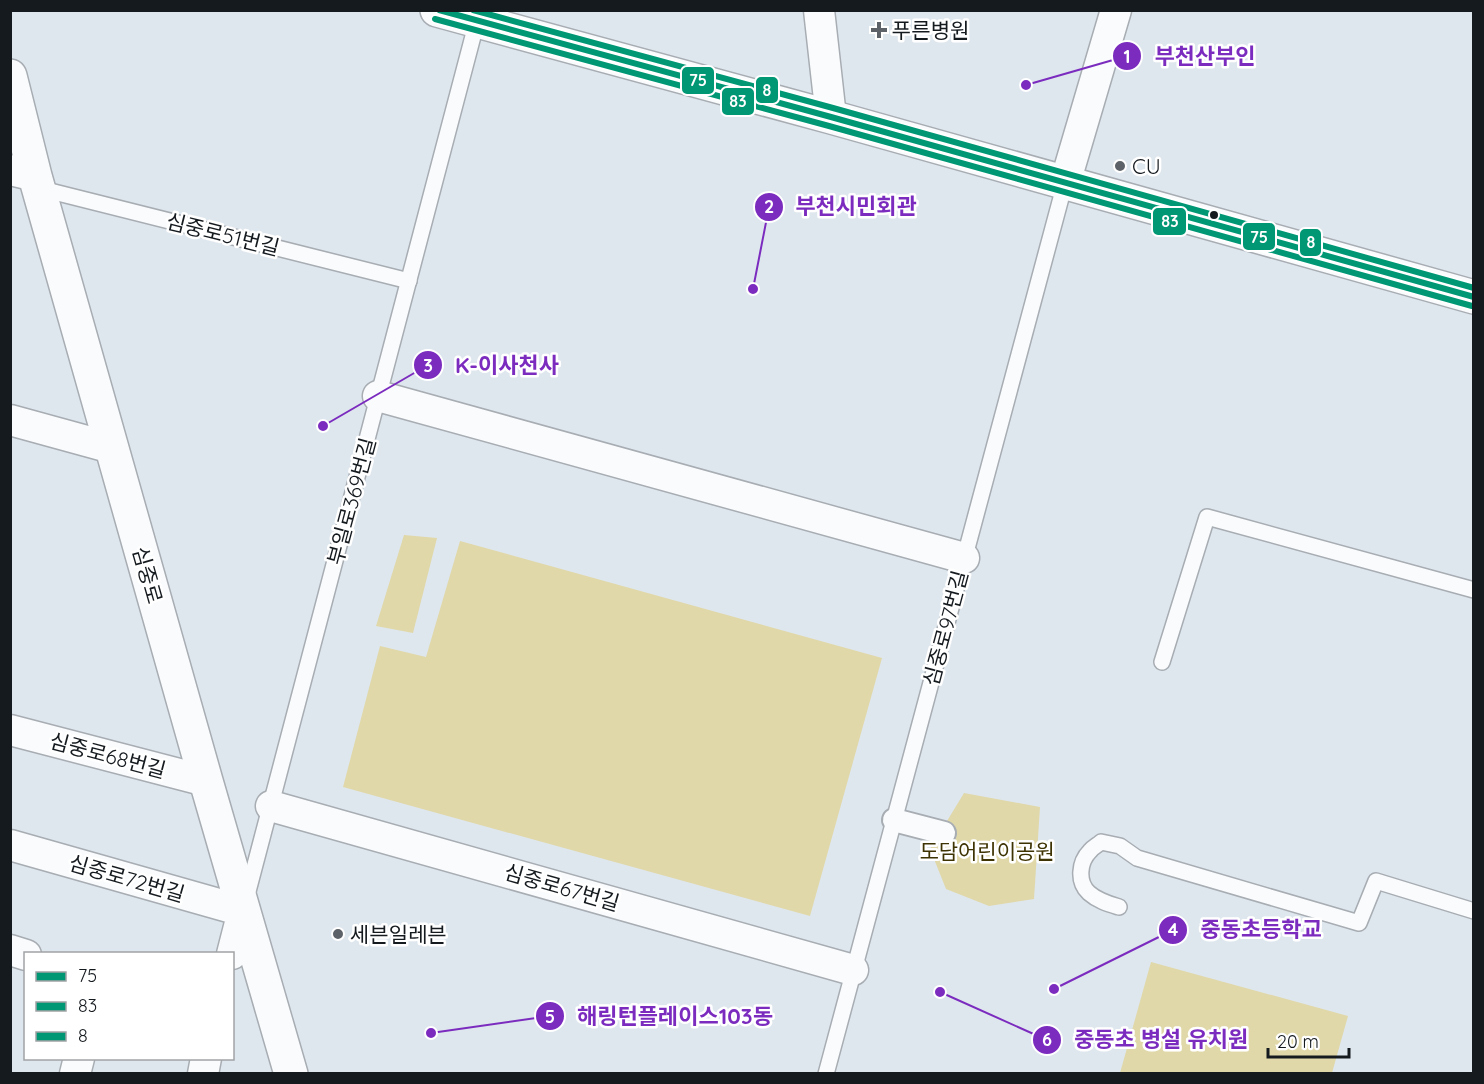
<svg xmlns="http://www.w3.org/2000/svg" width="1484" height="1084" font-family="Quicksand,'Noto Sans KR',sans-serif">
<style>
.green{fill:#e0d8a9}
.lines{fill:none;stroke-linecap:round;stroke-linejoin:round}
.service-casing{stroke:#a7adb3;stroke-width:18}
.pedestrian-casing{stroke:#a7adb3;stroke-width:26}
.minor-casing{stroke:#a7adb3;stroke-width:33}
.tertiary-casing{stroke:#a7adb3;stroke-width:36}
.service{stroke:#fafbfc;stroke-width:15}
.pedestrian{stroke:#fafbfc;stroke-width:22}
.minor{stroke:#fafbfc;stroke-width:30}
.tertiary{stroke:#fafbfc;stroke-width:33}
.bus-1-casing{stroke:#fff;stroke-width:10}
.bus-2-casing{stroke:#fff;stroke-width:10}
.bus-3-casing{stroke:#fff;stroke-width:10}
.bus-1{stroke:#009775;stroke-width:6}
.bus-2{stroke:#009775;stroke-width:6}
.bus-3{stroke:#009775;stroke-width:6}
.poi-dot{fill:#5c6267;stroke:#fff;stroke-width:2}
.bus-dot{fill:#151a1f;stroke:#fff;stroke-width:2}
.labels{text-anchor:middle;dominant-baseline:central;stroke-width:5;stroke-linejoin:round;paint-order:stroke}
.poi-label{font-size:21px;fill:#151a1f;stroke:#fff;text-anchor:start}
.street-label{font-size:21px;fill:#151a1f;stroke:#fff}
.park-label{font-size:21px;fill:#3e3303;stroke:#fff}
.leader{fill:none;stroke:#7b2cbf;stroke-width:2}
.callout-dot{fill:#7b2cbf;stroke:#fff;stroke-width:2}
.mark-label{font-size:18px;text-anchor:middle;font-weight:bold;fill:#fff}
.callout-label{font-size:22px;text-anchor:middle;font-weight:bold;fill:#7b2cbf;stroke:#fff;stroke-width:5;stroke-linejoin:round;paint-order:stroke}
.line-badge{stroke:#fff;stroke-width:2}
.badge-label{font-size:16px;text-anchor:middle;font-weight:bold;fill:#fff}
</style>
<rect width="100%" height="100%" fill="#dfe7ee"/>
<g class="green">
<polygon points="404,535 437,538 413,633 376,626"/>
<polygon points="460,541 882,658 810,916 343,787 380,646 426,657"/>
<polygon points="964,793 1040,807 1034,899 989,906 946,889 930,849"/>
<polygon points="1151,962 1348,1016 1332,1073 1120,1073"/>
</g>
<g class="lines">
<defs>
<g id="service">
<polyline points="38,188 409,281"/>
<polyline points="1162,662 1207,517 1474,590"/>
<polyline points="246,899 477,21"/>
<path d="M1119,907C1109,904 1098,901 1089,893C1077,882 1079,862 1090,851C1093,847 1098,845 1101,842L1120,846L1137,858L1359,923L1376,881L1474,911"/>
<polyline points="826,1074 1065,183"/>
</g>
<polyline id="pedestrian" points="894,820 944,833"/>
<g id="minor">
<polyline points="819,10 831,117"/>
<polyline points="10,170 35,176"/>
<polyline points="1065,183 1116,10"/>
<polyline points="378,396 964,558"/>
<polyline points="10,420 112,448"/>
<polyline points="10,730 206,781"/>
<polyline points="271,806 853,970"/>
<polyline points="10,845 243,911 232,954"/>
<polyline points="10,950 26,955"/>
<polyline points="75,1074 79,1058"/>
<polyline points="203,1074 206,1058"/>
</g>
<g id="tertiary">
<polyline points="437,10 831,117 1474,297"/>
<polyline points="10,76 35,176 206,781 291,1074"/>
</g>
</defs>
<use href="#service" class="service-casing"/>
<use href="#pedestrian" class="pedestrian-casing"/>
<use href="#minor" class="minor-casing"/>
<use href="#tertiary" class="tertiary-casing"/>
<use href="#service" class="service"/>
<use href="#pedestrian" class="pedestrian"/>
<use href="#minor" class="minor"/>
<use href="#tertiary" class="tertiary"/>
<defs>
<polyline id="bus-1" points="439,10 831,117 1474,297"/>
<polyline id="bus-2" points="435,19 829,126 1472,306"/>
<polyline id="bus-3" points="473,10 833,108 1474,288"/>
</defs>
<use href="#bus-1" class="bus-1-casing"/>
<use href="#bus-2" class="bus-2-casing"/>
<use href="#bus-3" class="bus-3-casing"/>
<use href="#bus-1" class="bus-1"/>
<use href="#bus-2" class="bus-2"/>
<use href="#bus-3" class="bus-3"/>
</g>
<g class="poi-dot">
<path d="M876 21h6v6h6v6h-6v6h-6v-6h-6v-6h6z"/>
<circle cx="1120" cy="166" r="6"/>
<circle cx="338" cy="934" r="6"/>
</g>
<circle class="bus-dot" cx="1214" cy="215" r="5"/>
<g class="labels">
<g class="poi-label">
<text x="892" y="30">푸른병원</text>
<text x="1132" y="166">CU</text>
<text x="350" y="934">세븐일레븐</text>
</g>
<g class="street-label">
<text transform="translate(223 234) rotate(14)">심중로51번길</text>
<text transform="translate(351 501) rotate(-75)">부일로369번길</text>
<text transform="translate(148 575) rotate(74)">심중로</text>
<text transform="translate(945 628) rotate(-75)">심중로97번길</text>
<text transform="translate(108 755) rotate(15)">심중로68번길</text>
<text transform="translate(127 878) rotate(16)">심중로72번길</text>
<text transform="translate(562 887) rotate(16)">심중로67번길</text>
</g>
<g class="park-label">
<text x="987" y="851">도담어린이공원</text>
</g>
</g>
<path class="leader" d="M1026 85L1127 56M753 289L769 207M323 426L428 365M1054 989L1173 930M431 1033L550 1016M940 992L1047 1040"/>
<g class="callout-dot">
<circle cx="1026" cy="85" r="6"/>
<circle cx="753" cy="289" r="6"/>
<circle cx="323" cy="426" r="6"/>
<circle cx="1054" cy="989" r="6"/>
<circle cx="431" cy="1033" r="6"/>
<circle cx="940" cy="992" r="6"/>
<circle cx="1127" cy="56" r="15"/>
<circle cx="769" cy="207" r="15"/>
<circle cx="428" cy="365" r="15"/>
<circle cx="1173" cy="930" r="15"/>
<circle cx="550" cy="1016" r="15"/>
<circle cx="1047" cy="1040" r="15"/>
</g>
<g class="mark-label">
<text x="1127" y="63">1</text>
<text x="769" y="213">2</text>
<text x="428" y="372">3</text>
<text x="1173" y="936">4</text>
<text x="550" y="1023">5</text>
<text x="1047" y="1046">6</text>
</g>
<g class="callout-label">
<text x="1205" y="64">부천산부인</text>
<text x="856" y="214">부천시민회관</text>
<text x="507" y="373">K-이사천사</text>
<text x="1261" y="937">중동초등학교</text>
<text x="675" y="1024">해링턴플레이스103동</text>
<text x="1161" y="1047">중동초 병설 유치원</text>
</g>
<g class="line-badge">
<rect x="681" y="66" width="34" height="29" rx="6" fill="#009775"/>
<rect x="755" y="76" width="24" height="28" rx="6" fill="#009775"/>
<rect x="721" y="87" width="34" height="29" rx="6" fill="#009775"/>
<rect x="1152" y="207" width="35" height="29" rx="6" fill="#009775"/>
<rect x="1242" y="222" width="34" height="29" rx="6" fill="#009775"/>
<rect x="1299" y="228" width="23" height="29" rx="6" fill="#009775"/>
</g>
<g class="badge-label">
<text x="698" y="86">75</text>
<text x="767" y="96">8</text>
<text x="738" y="107">83</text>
<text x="1170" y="227">83</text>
<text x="1259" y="243">75</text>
<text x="1311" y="248">8</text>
</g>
<rect width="1484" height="1084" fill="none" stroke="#151a1f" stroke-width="24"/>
<rect x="24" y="952" width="210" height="108" fill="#ffffff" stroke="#a1a3a5" stroke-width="1.5"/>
<rect x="36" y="972" width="30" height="9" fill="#009775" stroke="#a1a3a5" stroke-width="1.5"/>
<text x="78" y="982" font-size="18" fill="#151a1f">75</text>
<rect x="36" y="1002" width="30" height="9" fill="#009775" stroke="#a1a3a5" stroke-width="1.5"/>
<text x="78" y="1012" font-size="18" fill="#151a1f">83</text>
<rect x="36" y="1032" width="30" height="9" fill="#009775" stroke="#a1a3a5" stroke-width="1.5"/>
<text x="78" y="1042" font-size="18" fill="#151a1f">8</text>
<path d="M1268 1048v9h81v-9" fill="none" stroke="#151a1f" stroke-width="3"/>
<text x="1277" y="1048" font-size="18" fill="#151a1f" stroke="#ffffff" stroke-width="4.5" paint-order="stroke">20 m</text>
</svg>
